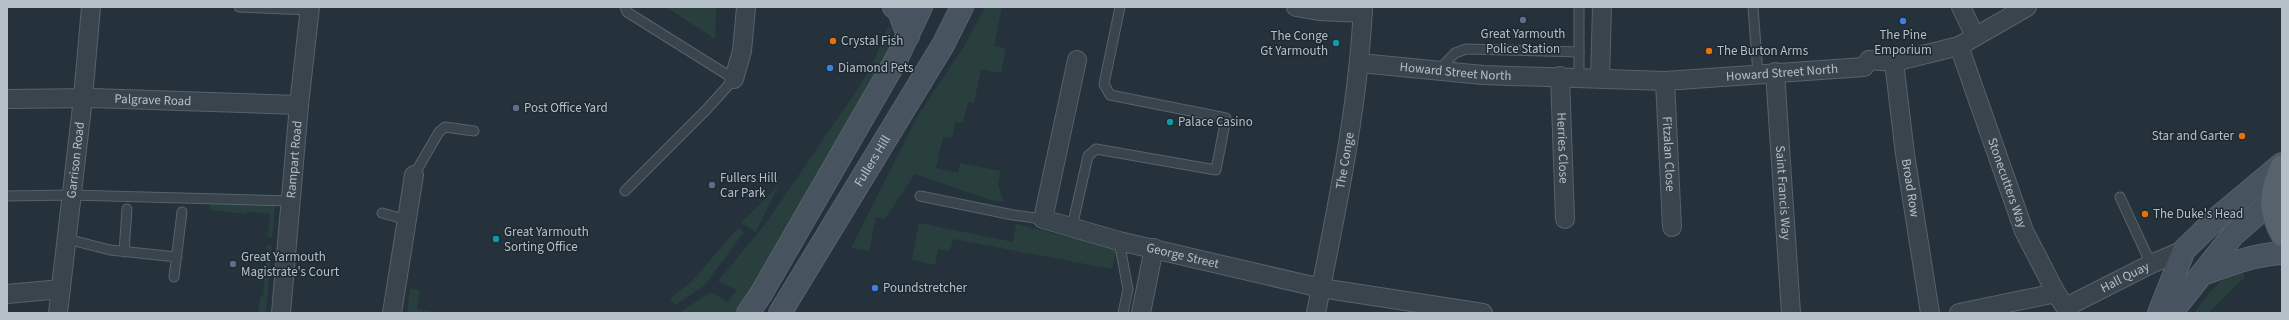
<svg xmlns="http://www.w3.org/2000/svg" width="2289" height="320" font-family="'Source Sans 3',sans-serif">
<style>
.green{fill:#283f3d}
.lines{fill:none;stroke-linecap:round;stroke-linejoin:round}
.lane-casing{stroke:#57626a;stroke-width:11}
.street-casing{stroke:#57626a;stroke-width:20}
.secondary-casing{stroke:#57626a;stroke-width:24}
.primary-casing{stroke:#424d55;stroke-width:24}
.lane{stroke:#39444c;stroke-width:9}
.street{stroke:#39444c;stroke-width:18}
.secondary{stroke:#47545f;stroke-width:22}
.primary{stroke:#57636c;stroke-width:22}
.service-dot{fill:#5c6f8a;stroke:#1e2931;stroke-width:1.5}
.shop-dot{fill:#3f7fe0;stroke:#1e2931;stroke-width:1.5}
.food-dot{fill:#e8710a;stroke:#1e2931;stroke-width:1.5}
.culture-dot{fill:#0f9aa8;stroke:#1e2931;stroke-width:1.5}
.labels{text-anchor:middle;dominant-baseline:central;stroke-width:3;stroke-linejoin:round;paint-order:stroke}
.poi-label{font-size:13px;fill:#b5bfc7;stroke:#1e2931;text-anchor:start}
.street-label{font-size:13px;fill:#b5bfc7;stroke:#1e2931}
</style>
<rect width="100%" height="100%" fill="#25323c"/>
<g class="green">
<polygon points="666,7 716,7 715,39"/>
<polygon points="985,7 1002,7 994,46 1006,49 1001,73 981,69 974,103 968,102 963,123 955,122 952,138 943,137 936,168 958,173 960,163 1001,171 998,185 1004,202 990,200 915,174 885,219 876,217 869,251 851,248 918,115 965,45"/>
<path d="M888,27L891,28C893,45 881,64 873,79C835,160 785,236 739,313H679L711,292L728,302L736,290L718,281L766,223L857,90L872,65Z"/>
<polygon points="781,180 756,232 741,223 774,190"/>
<polygon points="210,202 275,204 272,237 268,237 270,214 247,211 247,214 209,210"/>
<polygon points="919,223 1013,242 1016,224 1114,248 1116,251 1112,269 953,239 950,251 938,249 935,265 912,260"/>
<polygon points="738,228 744,232 705,285 675,305 670,299 693,280"/>
<polygon points="267,245 272,245 266,313 258,313 260,297 263,297"/>
<polygon points="2241,271 2245,277 2208,313 2194,313 2208,294 2228,274 2231,275"/>
<polygon points="410,288 420,290 417,309 440,313 407,313"/>
</g>
<g class="lines">
<defs>
<g id="lane">
<polyline points="239,7 310,10"/>
<polyline points="625,7 627,12 734,79 707,109 625,191"/>
<polyline points="1753,7 1758,74"/>
<polyline points="1440,69 1455,53 1466,49 1579,52"/>
<polyline points="1579,77 1579,7"/>
<polyline points="414,175 439,132 445,127 474,131"/>
<polyline points="7,196 71,195 290,201"/>
<polyline points="920,196 1013,215 1043,219"/>
<polyline points="2120,197 2151,264"/>
<polyline points="382,213 407,220"/>
<polyline points="1072,227 1088,156 1096,149 1216,170 1226,118 1110,95 1104,84 1120,7"/>
<polyline points="67,239 110,250 177,257"/>
<polyline points="1119,241 1128,289 1123,313"/>
<polyline points="124,252 127,209"/>
<polyline points="174,277 182,212"/>
</g>
<g id="street">
<polyline points="1296,7 1319,11 1363,13"/>
<polyline points="1961,7 1975,36"/>
<path id="s1" d="M1959,46L2024,231L2056,293L2069,313"/>
<path id="s2" d="M1077,60L1043,219L1119,241L1321,288L1483,313"/>
<path id="s3" d="M1894,62L1905,154L1930,313"/>
<path id="s4" d="M1360,63L1483,75L1665,81L1864,67L1869,60L1894,62L1959,46L2027,7"/>
<path id="s5" d="M1775,72L1791,313"/>
<path id="s6" d="M1560,76L1565,219"/>
<polyline points="1600,78 1602,7"/>
<polyline points="734,79 742,51 746,7"/>
<path id="s7" d="M1665,81L1672,227"/>
<path id="s8" d="M7,99L92,98L299,105"/>
<polyline points="7,294 61,289"/>
<path id="s9" d="M2066,307L2151,264L2184,250"/>
<path id="s10" d="M58,313L83,98L91,7"/>
<path id="s11" d="M281,313L299,105L310,7"/>
<polyline points="392,313 414,175"/>
<polyline points="1141,313 1154,248"/>
<path id="s12" d="M1316,313C1336,211 1358,111 1363,7"/>
<polyline points="1959,313 2056,293"/>
</g>
<g id="secondary">
<polyline points="894,7 899,11 908,36"/>
<path d="M2203,274C2230,264 2253,255 2282,253"/>
<polyline points="748,313 761,294 896,60 921,7"/>
<path id="s13" d="M780,313L943,45L962,7"/>
<polyline points="2159,313 2184,250 2215,220 2282,164"/>
<polyline points="2171,313 2233,235 2271,202"/>
</g>
<path id="primary" d="M2282,166C2270,191 2268,210 2282,235"/>
</defs>
<use href="#lane" class="lane-casing"/>
<use href="#street" class="street-casing"/>
<use href="#secondary" class="secondary-casing"/>
<use href="#primary" class="primary-casing"/>
<use href="#lane" class="lane"/>
<use href="#street" class="street"/>
<use href="#secondary" class="secondary"/>
<use href="#primary" class="primary"/>
</g>
<g class="service-dot">
<circle cx="1523" cy="20" r="4"/>
<circle cx="516" cy="108" r="4"/>
<circle cx="712" cy="185" r="4"/>
<circle cx="233" cy="264" r="4"/>
</g>
<g class="shop-dot">
<circle cx="1903" cy="21" r="4"/>
<circle cx="830" cy="68" r="4"/>
<circle cx="875" cy="288" r="4"/>
</g>
<g class="food-dot">
<circle cx="833" cy="41" r="4"/>
<circle cx="1709" cy="51" r="4"/>
<circle cx="2242" cy="136" r="4"/>
<circle cx="2145" cy="214" r="4"/>
</g>
<g class="culture-dot">
<circle cx="1336" cy="43" r="4"/>
<circle cx="1170" cy="122" r="4"/>
<circle cx="496" cy="239" r="4"/>
</g>
<g class="labels">
<g class="poi-label">
<text x="1523" y="34" text-anchor="middle">Great Yarmouth<tspan x="1523" dy="15">Police Station</tspan></text>
<text x="1903" y="35" text-anchor="middle">The Pine<tspan x="1903" dy="15">Emporium</tspan></text>
<text x="1328" y="36" text-anchor="end">The Conge<tspan x="1328" dy="15">Gt Yarmouth</tspan></text>
<text x="841" y="41">Crystal Fish</text>
<text x="1717" y="51">The Burton Arms</text>
<text x="838" y="68">Diamond Pets</text>
<text x="524" y="108">Post Office Yard</text>
<text x="1178" y="122">Palace Casino</text>
<text x="2234" y="136" text-anchor="end">Star and Garter</text>
<text x="720" y="178">Fullers Hill<tspan x="720" dy="15">Car Park</tspan></text>
<text x="2153" y="214">The Duke's Head</text>
<text x="504" y="232">Great Yarmouth<tspan x="504" dy="15">Sorting Office</tspan></text>
<text x="241" y="257">Great Yarmouth<tspan x="241" dy="15">Magistrate's Court</tspan></text>
<text x="883" y="288">Poundstretcher</text>
</g>
<g class="street-label">
<text stroke="none"><textPath href="#s4" startOffset="96">Howard Street North</textPath></text>
<text stroke="none"><textPath href="#s4" startOffset="423">Howard Street North</textPath></text>
<text stroke="none"><textPath href="#s8" startOffset="146">Palgrave Road</textPath></text>
<text stroke="none"><textPath href="#s6" startOffset="72">Herries Close</textPath></text>
<text stroke="none"><textPath href="#s7" startOffset="73">Fitzalan Close</textPath></text>
<text stroke="none"><textPath href="#s10" startOffset="154">Garrison Road</textPath></text>
<text stroke="none"><textPath href="#s11" startOffset="154">Rampart Road</textPath></text>
<text stroke="none"><textPath href="#s13" startOffset="178">Fullers Hill</textPath></text>
<text stroke="none"><textPath href="#s12" startOffset="155">The Conge</textPath></text>
<text stroke="none"><textPath href="#s1" startOffset="145">Stonecutters Way</textPath></text>
<text stroke="none"><textPath href="#s3" startOffset="127">Broad Row</textPath></text>
<text stroke="none"><textPath href="#s5" startOffset="121">Saint Francis Way</textPath></text>
<text stroke="none"><textPath href="#s2" startOffset="307">George Street</textPath></text>
<text stroke="none"><textPath href="#s9" startOffset="66">Hall Quay</textPath></text>
</g>
</g>
<rect width="2289" height="320" fill="none" stroke="#b5bfc7" stroke-width="16"/>
</svg>
